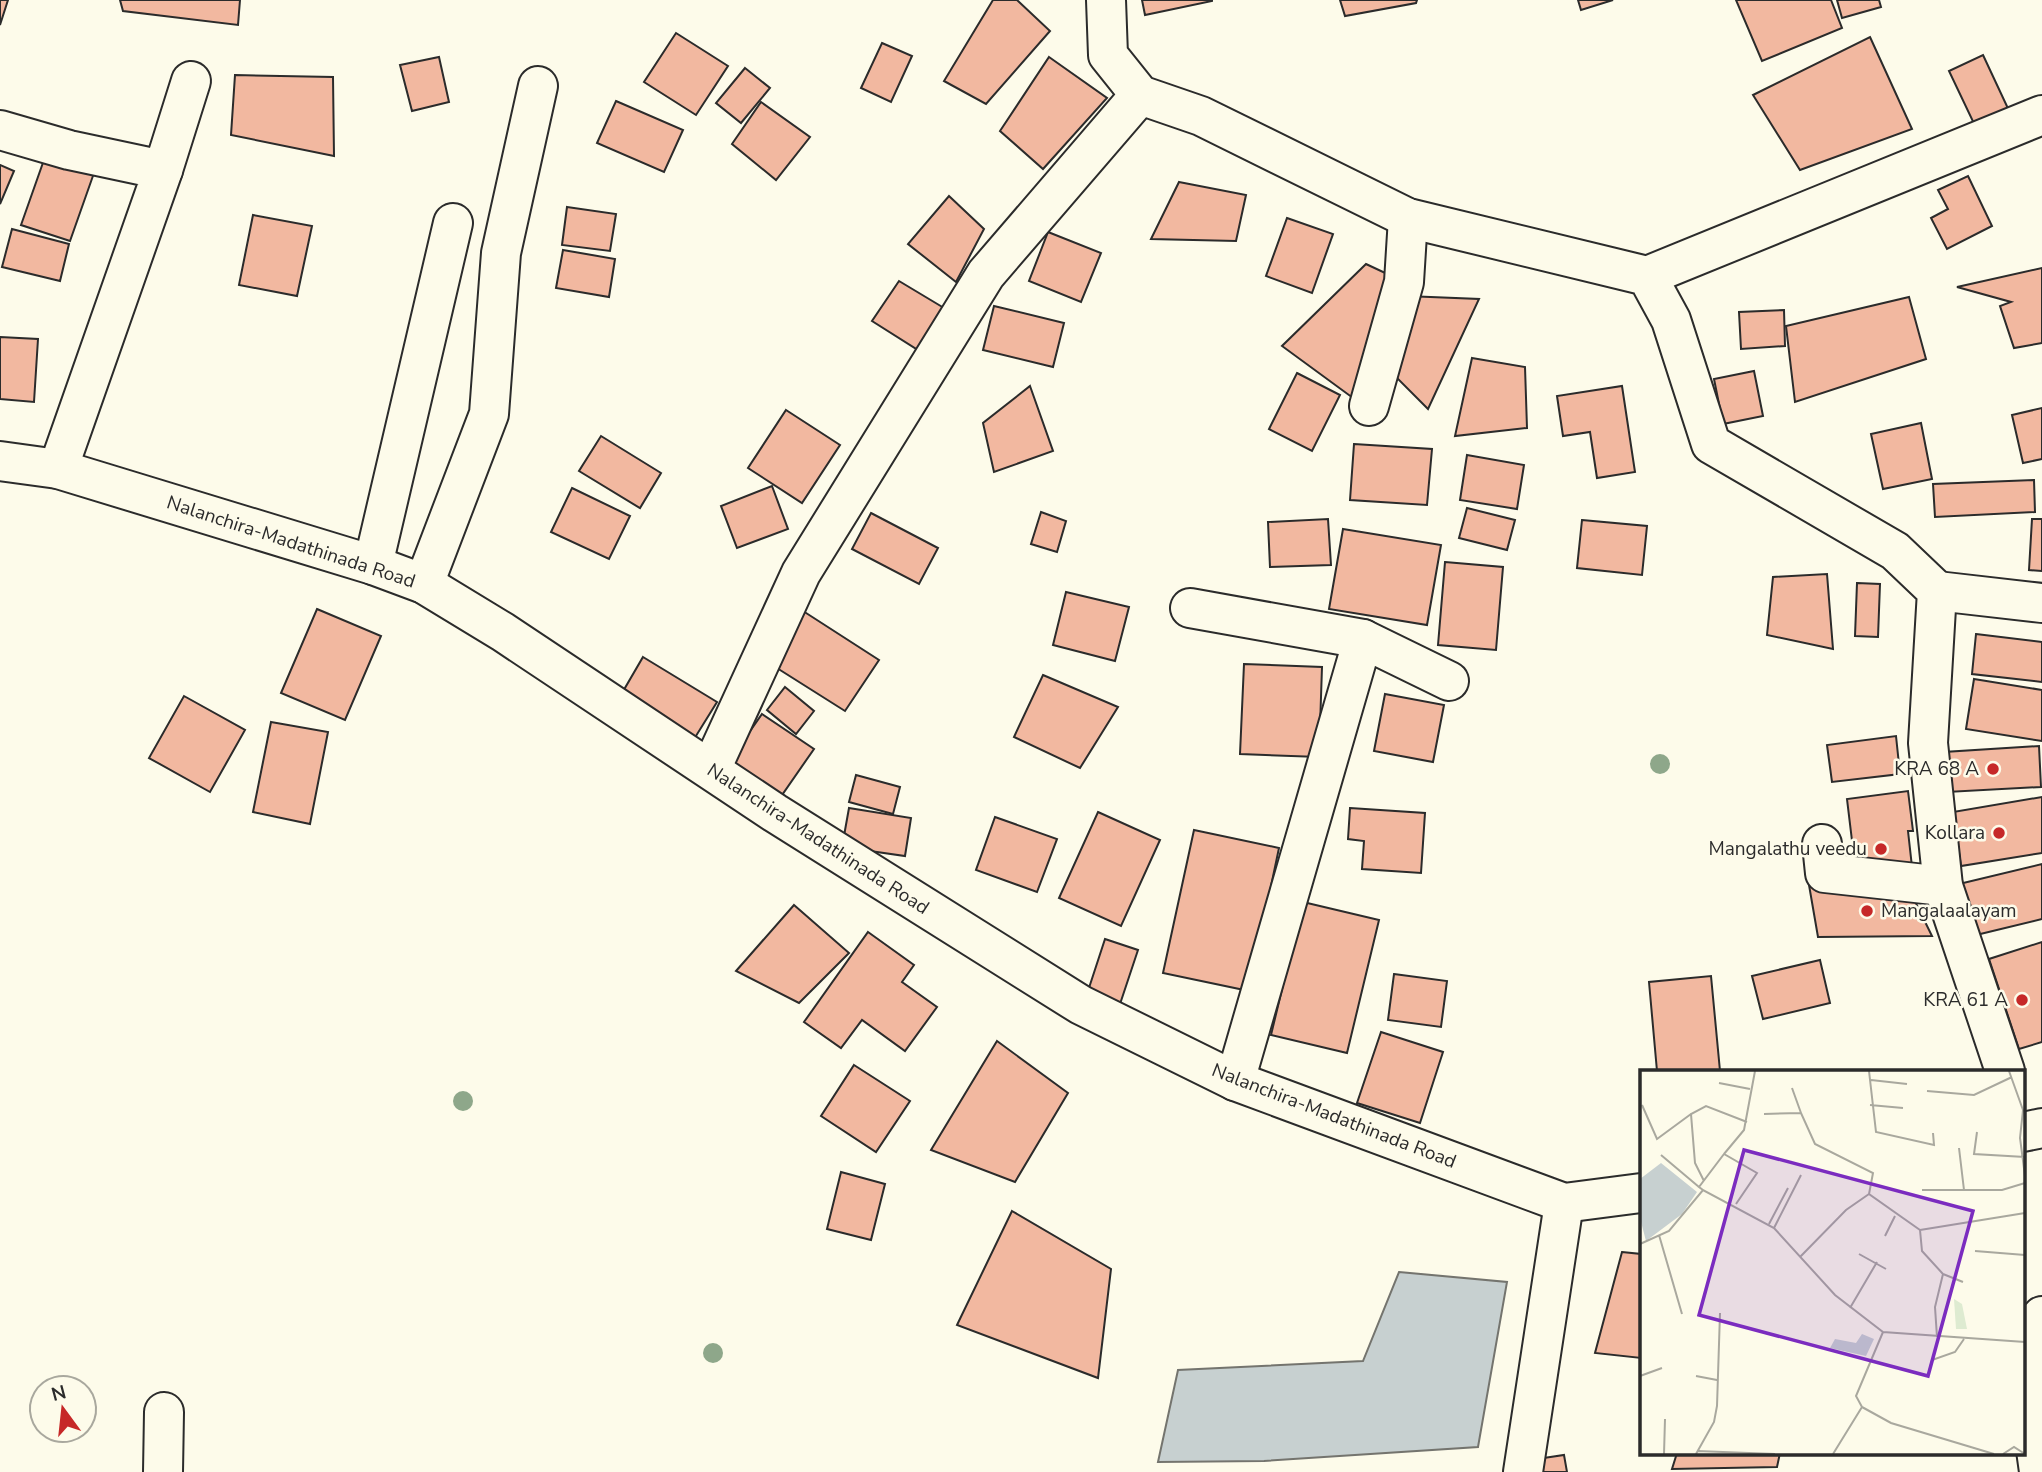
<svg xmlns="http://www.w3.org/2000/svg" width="2042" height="1472" font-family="'Nunito Sans',sans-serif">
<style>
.water{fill:#c7d0d0;stroke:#74746e;stroke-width:2}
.building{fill:#f2b8a0;stroke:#2b2b2b;stroke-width:2}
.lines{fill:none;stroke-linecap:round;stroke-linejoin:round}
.minor-casing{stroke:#2b2b2b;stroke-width:42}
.minor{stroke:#fdfbea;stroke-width:38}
.tree{fill:#8ea78a}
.poi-dot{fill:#c62828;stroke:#fdfbea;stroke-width:2.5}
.labels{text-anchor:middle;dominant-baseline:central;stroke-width:5;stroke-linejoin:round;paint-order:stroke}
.street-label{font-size:19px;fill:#2b2b2b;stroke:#fdfbea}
.poi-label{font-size:19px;fill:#2b2b2b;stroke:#fdfbea;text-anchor:end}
.inset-road{fill:none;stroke:#a9a89e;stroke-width:2}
.view{fill:#7b2cbf;fill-opacity:0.15;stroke:#7b2cbf;stroke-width:3.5}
.inset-edge{fill:none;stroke:#2b2b2b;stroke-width:3.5}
</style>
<rect width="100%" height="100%" fill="#fdfbea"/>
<polygon class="water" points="1399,1272 1507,1282 1478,1447 1264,1461 1158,1462 1178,1370 1363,1361"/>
<g class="building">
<polygon points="0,0 8,0 0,25"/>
<polygon points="120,0 240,0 238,25 123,11"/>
<polygon points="993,0 1017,0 1050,31 986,104 944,81"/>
<polygon points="1142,0 1212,0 1212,1 1145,15"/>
<polygon points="1340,0 1417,0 1416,3 1345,16"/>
<polygon points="1578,0 1613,0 1581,10"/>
<polygon points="1736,0 1831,0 1842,28 1762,61"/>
<polygon points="1837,0 1879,0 1881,7 1842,18"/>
<polygon points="676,33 728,66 696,115 644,82"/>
<polygon points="1870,37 1912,129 1800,170 1753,95"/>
<polygon points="882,43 912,56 891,102 861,88"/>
<polygon points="1983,55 2012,117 1978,132 1949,71"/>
<polygon points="439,57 449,102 412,111 400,65"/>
<polygon points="1049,57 1107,98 1043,169 1000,131"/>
<polygon points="745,68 770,88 741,123 716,103"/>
<polygon points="235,75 333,77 334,156 231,135"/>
<polygon points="616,101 683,130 664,172 597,143"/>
<polygon points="761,102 810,137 776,180 732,144"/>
<polygon points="45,157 94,173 70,241 21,225"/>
<polygon points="0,165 14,171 0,204"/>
<polygon points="1968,176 1992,226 1947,249 1931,218 1948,209 1938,190"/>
<polygon points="1179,182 1246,195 1236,241 1151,239"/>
<polygon points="949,196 984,229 956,282 908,244"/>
<polygon points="567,207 616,214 610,251 562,245"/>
<polygon points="253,215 312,226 297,296 239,285"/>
<polygon points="1287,218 1333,234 1312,293 1266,276"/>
<polygon points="12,229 69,244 60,281 2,267"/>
<polygon points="1048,232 1101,253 1081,302 1029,281"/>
<polygon points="563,250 615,259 609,297 556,288"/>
<polygon points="1366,264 1396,278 1353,398 1282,346"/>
<polygon points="2042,268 2042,343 2014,348 2000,306 2011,302 1957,287"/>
<polygon points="899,281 944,308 918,350 872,321"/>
<polygon points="1406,296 1479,299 1428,409 1397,378"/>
<polygon points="1909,297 1926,359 1795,402 1786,326"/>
<polygon points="994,306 1064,323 1053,367 983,350"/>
<polygon points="1784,310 1785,346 1741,349 1739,312"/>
<polygon points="0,337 38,339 34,402 0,399"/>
<polygon points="1472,358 1525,367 1527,428 1455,436"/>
<polygon points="1754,371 1763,416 1723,424 1714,379"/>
<polygon points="1297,373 1340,395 1312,451 1269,429"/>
<polygon points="1030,386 1053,451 994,472 983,423"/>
<polygon points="1622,386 1635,472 1597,478 1590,432 1563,436 1557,396"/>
<polygon points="2042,408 2042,459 2023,463 2012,415"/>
<polygon points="786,410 840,445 802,503 748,468"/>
<polygon points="1921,423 1932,479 1883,489 1871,434"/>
<polygon points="601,436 661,473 640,508 579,471"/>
<polygon points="1354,444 1432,449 1427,505 1350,500"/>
<polygon points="1467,455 1524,465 1517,509 1460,500"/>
<polygon points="2034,480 2035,512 1935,517 1933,484"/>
<polygon points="772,486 788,529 737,548 721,506"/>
<polygon points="572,488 630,516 609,559 551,532"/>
<polygon points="1467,508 1515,520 1507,550 1459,538"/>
<polygon points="1041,512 1066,521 1057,552 1031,544"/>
<polygon points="871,513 938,548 919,584 852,549"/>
<polygon points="1328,519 1331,565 1270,567 1268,522"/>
<polygon points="2032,519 2042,519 2042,571 2029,570"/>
<polygon points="1582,520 1647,526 1642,575 1577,568"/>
<polygon points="1343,529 1441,545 1427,625 1329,609"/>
<polygon points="1445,562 1503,567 1496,650 1438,645"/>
<polygon points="1827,574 1833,649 1767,635 1773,577"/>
<polygon points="1857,583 1880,584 1878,637 1855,636"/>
<polygon points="1066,592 1129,607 1115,661 1053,645"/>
<polygon points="317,609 381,636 345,720 281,693"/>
<polygon points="803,611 879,660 845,711 769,663"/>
<polygon points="1976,634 2042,642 2042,682 1972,674"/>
<polygon points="643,657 717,702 691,744 618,700"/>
<polygon points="1244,664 1322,667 1319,757 1240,754"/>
<polygon points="1043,675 1118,707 1080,768 1014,737"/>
<polygon points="1974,679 2042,690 2042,741 1966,729"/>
<polygon points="785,687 814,711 796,734 767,710"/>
<polygon points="1385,694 1444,705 1433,762 1374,751"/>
<polygon points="184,696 245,730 210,792 149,758"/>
<polygon points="762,714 814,749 782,795 730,760"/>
<polygon points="271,722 328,732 310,824 253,812"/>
<polygon points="1896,736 1900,774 1832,782 1827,745"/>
<polygon points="2039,746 2041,787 1947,792 1944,752"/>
<polygon points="856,775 900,787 893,814 849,802"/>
<polygon points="1908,791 1913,831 1908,831 1912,867 1856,874 1847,799"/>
<polygon points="2042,797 2042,853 1961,866 1953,812"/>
<polygon points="849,808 911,818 905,856 842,847"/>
<polygon points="1350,808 1425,813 1421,873 1362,869 1364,841 1348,839"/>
<polygon points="1098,812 1160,840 1121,926 1059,898"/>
<polygon points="995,817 1057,839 1037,892 976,870"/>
<polygon points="1194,830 1279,848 1249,991 1163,973"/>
<polygon points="2042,864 2042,919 1972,936 1959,884"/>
<polygon points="1809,885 1908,887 1932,936 1818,937"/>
<polygon points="1303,902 1379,920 1347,1053 1271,1035"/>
<polygon points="794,905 849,953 799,1003 736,971"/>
<polygon points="868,932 914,965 902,982 937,1007 905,1051 862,1020 841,1048 804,1022"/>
<polygon points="1105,939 1138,950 1120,1004 1087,994"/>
<polygon points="2042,942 2042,1042 2019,1049 1989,959"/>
<polygon points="1820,960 1830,1003 1763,1019 1752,976"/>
<polygon points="1394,974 1447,981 1441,1027 1388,1020"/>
<polygon points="1711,976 1720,1071 1657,1071 1649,982"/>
<polygon points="1381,1032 1443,1052 1420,1123 1357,1103"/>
<polygon points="997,1041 1068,1093 1015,1182 931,1150"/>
<polygon points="854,1065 910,1101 876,1152 821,1116"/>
<polygon points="841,1172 885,1184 871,1240 827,1229"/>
<polygon points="1012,1211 1111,1269 1098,1378 957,1325"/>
<polygon points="1622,1252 1641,1254 1641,1358 1595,1353"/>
<polygon points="1677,1453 1780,1453 1777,1467 1672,1469"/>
<polygon points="1564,1455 1567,1472 1531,1472 1530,1460"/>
</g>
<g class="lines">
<defs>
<g id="minor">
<polyline points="1106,0 1108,55 1140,95 1201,116 1408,218 1647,276 1671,320 1711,444 1895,551 1937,591 1928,743 1943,886 2005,1071"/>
<polyline points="0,130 69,150 163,170 58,469"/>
<polyline points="163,170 191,81"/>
<polyline points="1647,276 2042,115"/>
<polyline points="1369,406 1404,282 1408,218"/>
<polyline points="0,461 58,469 373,565 424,584 503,632 775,813 1081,1005 1235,1081 1564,1203 1641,1193"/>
<polyline points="373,565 453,223"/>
<polyline points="424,584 489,414 501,253 538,86"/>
<polyline points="1937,591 2042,603"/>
<polyline points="1190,608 1363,639 1449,681"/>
<polyline points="711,769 801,573 986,274 1140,95"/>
<polyline points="1822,844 1825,873 1943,886"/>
<polyline points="1235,1081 1363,639"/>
<polyline points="2023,1132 2042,1128"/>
<polyline points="163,1472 164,1412"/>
<polyline points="1523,1472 1564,1203"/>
<path d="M2039,1472C2035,1437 2015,1340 2042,1316"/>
</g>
</defs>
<use href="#minor" class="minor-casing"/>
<use href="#minor" class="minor"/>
</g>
<g class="tree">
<circle cx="1660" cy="764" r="10"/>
<circle cx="463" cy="1101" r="10"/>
<circle cx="713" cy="1353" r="10"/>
</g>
<g class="poi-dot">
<circle cx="1993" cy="769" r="7"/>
<circle cx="1999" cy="833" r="7"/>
<circle cx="1881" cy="849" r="7"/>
<circle cx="1867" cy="911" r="7"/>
<circle cx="2022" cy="1000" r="7"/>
</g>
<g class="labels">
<g class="street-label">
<text transform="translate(291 542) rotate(18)">Nalanchira-Madathinada Road</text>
<text transform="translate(818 839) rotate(33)">Nalanchira-Madathinada Road</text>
<text transform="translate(1334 1116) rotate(21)">Nalanchira-Madathinada Road</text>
</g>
<g class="poi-label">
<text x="1979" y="769">KRA 68 A</text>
<text x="1985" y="833">Kollara</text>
<text x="1867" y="849">Mangalathu veedu</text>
<text x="1881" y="911" text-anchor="start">Mangalaalayam</text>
<text x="2008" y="1000">KRA 61 A</text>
</g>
</g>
<g transform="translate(1640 1070)">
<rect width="385" height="385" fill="#fdfbea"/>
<path d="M314,229L322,234L327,259H316Z" fill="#deebd1"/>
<path d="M21,93L57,122L42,144L6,171L0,148V109ZM222,264L234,269L226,286L190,278L195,269L216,273Z" fill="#c7d0d0"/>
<path class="inset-road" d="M229,1L236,62L294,75L293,63M369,1L383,40L380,68L385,106M231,10L267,14M79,13L110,19M152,18L161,43M287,21L334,25L372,7M2,35L17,69L51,44M230,35L263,38M124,44L161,43L175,74L233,103L229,124L280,160L282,181L303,204L295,237L297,267M337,62L334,84L385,87M319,78L324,120M84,84L104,60L115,1M21,85L59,117M64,111L55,93L51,44L66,36L107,52M63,120L59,117L84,84L117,103L96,134M282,120H362L385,113M129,154L148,118M134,158L161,105M280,160L385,143M19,165L42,244M245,166L255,146M0,174L29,161L63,120L134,158L195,225L243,262L385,272M335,181L385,185M219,184L246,199M160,187L206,140L229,124M303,204L323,212M210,238L237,192M0,306L22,298M56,306L77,310M288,306L292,290L315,282L324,269M222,337L251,353L354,384M57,381L135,384M24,384L25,349M56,384L74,352L77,336L80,243M193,384L222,337L216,326L243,262M363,384L374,377L385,384"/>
<path class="view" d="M104,80L333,141L288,306L59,245Z"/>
<rect width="385" height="385" class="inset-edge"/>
</g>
<g transform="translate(63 1409) rotate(345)"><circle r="33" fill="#fdfbea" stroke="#a9a89e" stroke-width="2"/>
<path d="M0-5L12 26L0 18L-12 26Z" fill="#c62828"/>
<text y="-10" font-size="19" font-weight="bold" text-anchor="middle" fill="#2b2b2b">N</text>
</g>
</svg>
